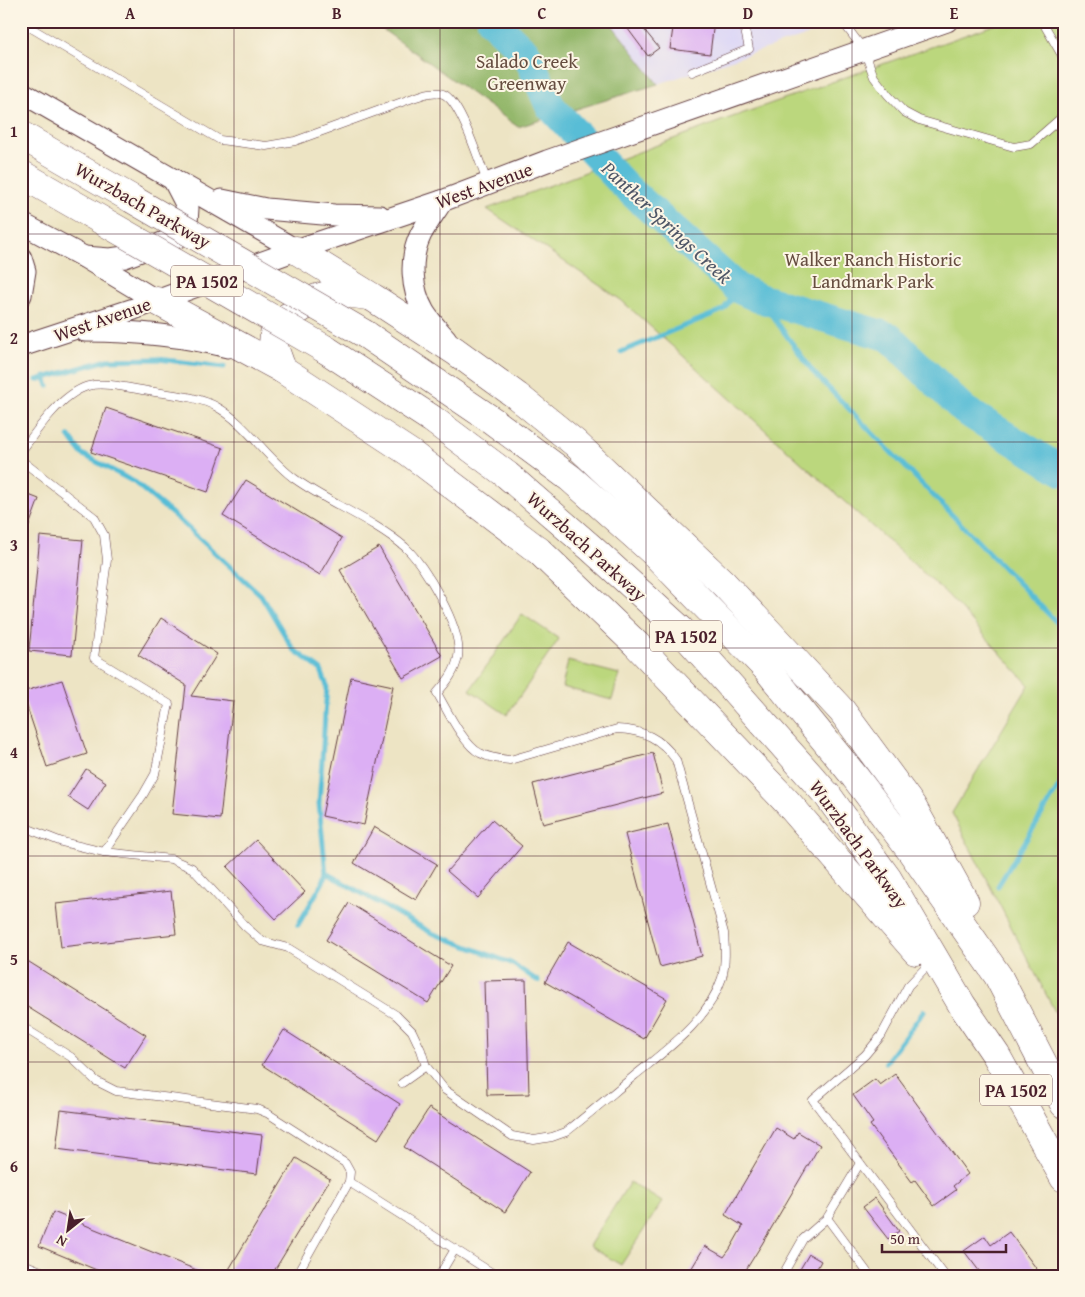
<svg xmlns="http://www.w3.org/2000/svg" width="1085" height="1297" font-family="'Gentium Book Plus',serif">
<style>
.built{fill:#dbd6f7}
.green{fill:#bbd77d;stroke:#827b54}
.forest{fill:#94b86c;stroke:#6f6c4c}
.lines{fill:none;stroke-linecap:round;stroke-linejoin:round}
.stream{stroke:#58bdd6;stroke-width:5}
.river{stroke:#58bdd6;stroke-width:30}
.building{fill:#dcaff4}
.lane-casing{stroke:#623d42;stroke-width:9}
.secondary-casing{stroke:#623d42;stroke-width:23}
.highway-casing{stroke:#623d42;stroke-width:29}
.lane{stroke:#fff;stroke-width:8}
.secondary{stroke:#fff;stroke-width:21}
.highway{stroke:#fff;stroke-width:28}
.highway-bridge-casing{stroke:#623d42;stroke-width:29;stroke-linecap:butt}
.highway-bridge{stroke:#fff;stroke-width:28}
.grid{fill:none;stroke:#4a1f2b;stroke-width:1;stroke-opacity:0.55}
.labels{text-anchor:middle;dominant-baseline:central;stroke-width:4;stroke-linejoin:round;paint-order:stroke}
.shield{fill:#fcf5e5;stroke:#7f5f63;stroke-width:1}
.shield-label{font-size:18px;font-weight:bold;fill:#4a1f2b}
.park-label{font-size:19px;fill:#664d40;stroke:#fcf5e5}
.street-label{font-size:19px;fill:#4a1f2b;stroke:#fcf5e5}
.water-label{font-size:20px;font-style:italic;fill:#4f5667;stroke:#fcf5e5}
.neatline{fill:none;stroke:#4a1f2b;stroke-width:2}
.grid-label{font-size:16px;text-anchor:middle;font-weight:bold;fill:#4a1f2b}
</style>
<rect width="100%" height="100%" fill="#fcf5e5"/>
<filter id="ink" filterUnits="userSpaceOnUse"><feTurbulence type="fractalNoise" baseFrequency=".02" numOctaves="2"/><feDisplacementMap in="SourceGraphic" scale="10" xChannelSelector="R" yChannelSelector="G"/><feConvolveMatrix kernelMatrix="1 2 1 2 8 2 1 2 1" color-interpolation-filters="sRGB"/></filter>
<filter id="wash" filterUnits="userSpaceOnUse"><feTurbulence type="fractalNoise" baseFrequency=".0096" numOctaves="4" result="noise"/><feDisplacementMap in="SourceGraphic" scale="20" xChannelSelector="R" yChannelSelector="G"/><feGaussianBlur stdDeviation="1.12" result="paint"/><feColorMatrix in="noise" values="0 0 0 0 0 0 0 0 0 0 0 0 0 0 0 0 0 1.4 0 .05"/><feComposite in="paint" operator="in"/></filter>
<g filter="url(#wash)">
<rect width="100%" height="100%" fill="#ede4c4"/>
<polygon class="built" points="609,21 851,21 658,84"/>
<g class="green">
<polygon points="1005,21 1064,21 1064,1029 952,813 1029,685 948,595 621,300 487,209 724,120"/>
<polygon points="522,614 559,639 507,715 470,690"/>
<polygon points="568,661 619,674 612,700 562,687"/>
<polygon points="630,1182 662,1202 621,1265 589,1246"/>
</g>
<polygon class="forest" points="371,21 609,21 658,84 518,127"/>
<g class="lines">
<g class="stream">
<polyline points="759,298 814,373 1064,630"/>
<polyline points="621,352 723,310 739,289"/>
<polyline points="45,377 48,386"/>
<polyline points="37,380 108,360 158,359 224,367"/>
<polyline points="69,436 82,454 134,482 177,518 261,595 293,649 321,670 327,686 319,804 326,873 432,933 511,963 538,981"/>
<polyline points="998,886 1064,778"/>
<polyline points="298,925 323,882 326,873"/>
<polyline points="886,1062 924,1011"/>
</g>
<polyline class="river" points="492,21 527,54 550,106 625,186 737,288 759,298 889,337 964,410 1064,472"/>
</g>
<g id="blocks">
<g class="building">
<polygon points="622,21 637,21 659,48 648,56"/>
<polygon points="674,21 714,21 710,54 670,49"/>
<polygon points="106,408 223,448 208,492 91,452"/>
<polygon points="246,480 342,538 320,575 223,516"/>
<polygon points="21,492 39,499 23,542 21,542"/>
<polygon points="40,536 83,540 72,655 29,651"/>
<polygon points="379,547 442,656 403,678 340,570"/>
<polygon points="161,618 217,654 191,696 233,701 220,819 172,814 186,685 138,655"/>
<polygon points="351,677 393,686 364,825 322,816"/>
<polygon points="62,680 87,754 47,767 22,692"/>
<polygon points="653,753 663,793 543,824 533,784"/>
<polygon points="86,769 106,782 88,810 68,797"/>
<polygon points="492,820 522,846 478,898 447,871"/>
<polygon points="668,824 702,956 660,967 625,834"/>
<polygon points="374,827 437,864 416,900 354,863"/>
<polygon points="256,840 305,892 276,919 227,867"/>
<polygon points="171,891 176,934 61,947 56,904"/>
<polygon points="349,903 451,966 428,1003 326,940"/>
<polygon points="568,942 667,999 644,1039 545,982"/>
<polygon points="21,957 146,1035 125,1068 21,1003"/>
<polygon points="526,980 529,1094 487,1095 484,981"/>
<polygon points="284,1030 400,1104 378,1139 262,1065"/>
<polygon points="895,1074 968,1174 953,1186 956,1190 934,1206 915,1180 912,1182 870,1125 873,1123 853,1095 875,1079 880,1085"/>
<polygon points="429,1108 530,1172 505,1212 404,1147"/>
<polygon points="61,1110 262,1135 257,1174 56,1149"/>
<polygon points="776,1128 794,1139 798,1132 820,1145 762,1244 742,1276 687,1276 705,1246 724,1257 730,1249 743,1226 725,1215"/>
<polygon points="296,1158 330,1179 271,1276 225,1276"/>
<polygon points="875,1198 899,1231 888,1239 863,1207"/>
<polygon points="53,1212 209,1275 209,1276 111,1276 39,1246"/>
<polygon points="1009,1232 1042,1276 983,1276 964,1251 985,1236 991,1245"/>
<polygon points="809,1254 821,1261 813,1276 796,1276"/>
</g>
</g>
</g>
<g filter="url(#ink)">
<use href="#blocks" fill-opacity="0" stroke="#623d42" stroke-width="1"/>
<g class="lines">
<defs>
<g id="lane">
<polyline points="842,21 864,50 874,77 888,95 904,112 919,120 1014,147 1031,144 1062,117 1064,114"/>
<polyline points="1042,21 1064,59"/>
<path d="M21,22L220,140L266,146L295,141L413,98C422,95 434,90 443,94C461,101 479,163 487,181"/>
<polyline points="692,72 749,49 743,21"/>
<path d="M21,452C36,431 61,394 88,386C106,381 136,390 155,392C176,395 199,397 217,407C246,423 267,459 295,479C330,504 372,519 405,547C425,565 463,629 458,657C455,672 447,682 437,693C446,708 464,746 480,753C489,758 499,759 510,760L617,729C643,730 661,738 676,760L724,933C725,948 726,963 722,978C708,1021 667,1049 634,1076C611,1095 589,1114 566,1132L552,1137L534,1140L512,1136L445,1090L426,1066L421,1050L412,1031L396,1015L288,948L262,941L245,926L192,868L171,859L104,852L62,842L21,826"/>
<polyline points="21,460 94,517 104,535 107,560 94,658 169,704 155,774 143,795 104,852"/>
<polyline points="928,965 908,986 881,1036 865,1055 813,1100 945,1276"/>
<polyline points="21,1026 71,1057 96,1081 116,1091 257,1109 267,1113 345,1163 350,1172 349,1182 296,1276"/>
<polyline points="402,1083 426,1066"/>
<polyline points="349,1182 497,1276"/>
<polyline points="827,1218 870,1276"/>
<polyline points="21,1263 53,1276"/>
<polyline points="439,1276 455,1249"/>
<polyline points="782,1276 803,1239 827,1218 860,1163"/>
</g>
<g id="secondary">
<polyline points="21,92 296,250"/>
<polyline points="222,200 266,209 334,215 380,216"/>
<path d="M442,201C435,212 427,223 421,234C409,258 411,289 424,312C430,322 439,331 446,339"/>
<polyline points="21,223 84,257 157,301"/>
<polyline points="84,257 110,259 125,257 178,237 187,223 188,208 173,179"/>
<polyline points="21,258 25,271 21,295"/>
<path d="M85,331C134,331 180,335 228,347"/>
<polyline points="21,346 134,309 296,250 442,201 547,161 947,21"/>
</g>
<g id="highway">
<polyline points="21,135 132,199"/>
<polyline points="21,174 89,213"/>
<polyline points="296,250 372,297 455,351 517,396 575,443 724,584 842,711 912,806 965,902"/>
<polyline points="157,301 282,369 410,453 539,551 636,644 787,802 916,951"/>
<polyline points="365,334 493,421 570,478 652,551 766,668 855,777 911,851 998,976 1064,1104"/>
<polyline points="325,349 432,419 507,475 591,548 680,629 828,796 888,879 962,1005 996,1055 1064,1178"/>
<polyline points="282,369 273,344 274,334 280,322 317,298 338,292 368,296"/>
</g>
</defs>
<use href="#lane" class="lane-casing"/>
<use href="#secondary" class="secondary-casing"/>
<use href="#highway" class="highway-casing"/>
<use href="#lane" class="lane"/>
<use href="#secondary" class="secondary"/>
<use href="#highway" class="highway"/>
<defs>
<g id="highway-bridge">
<polyline points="132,199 365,334"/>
<polyline points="89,213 325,349"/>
</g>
</defs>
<use href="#highway-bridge" class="highway-bridge-casing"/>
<use href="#highway-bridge" class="highway-bridge"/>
</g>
</g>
<path class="grid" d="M234,21V1276M440,21V1276M646,21V1276M852,21V1276M21,234H1064M21,442H1064M21,648H1064M21,856H1064M21,1062H1064"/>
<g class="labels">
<g class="shield">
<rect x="171" y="265.5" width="72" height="31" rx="4"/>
<rect x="650" y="620.5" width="72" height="31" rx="4"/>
<rect x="980" y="1074.5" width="72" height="31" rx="4"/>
</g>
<g class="shield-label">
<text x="207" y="281">PA 1502</text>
<text x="686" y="636">PA 1502</text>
<text x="1016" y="1090">PA 1502</text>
</g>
<g class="park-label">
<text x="527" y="61">Salado Creek<tspan x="527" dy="22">Greenway</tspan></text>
<text x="873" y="259">Walker Ranch Historic<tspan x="873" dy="22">Landmark Park</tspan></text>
</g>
<g class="street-label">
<text transform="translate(484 185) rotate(-20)">West Avenue</text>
<text transform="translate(143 205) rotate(30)">Wurzbach Parkway</text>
<text transform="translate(102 319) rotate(-19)">West Avenue</text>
<text transform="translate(587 546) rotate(42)">Wurzbach Parkway</text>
<text transform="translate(859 844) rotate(54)">Wurzbach Parkway</text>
</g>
<g class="water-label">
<text transform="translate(667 222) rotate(43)">Panther Springs Creek</text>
</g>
</g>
<rect width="1085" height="1297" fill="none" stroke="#fcf5e5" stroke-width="55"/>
<g transform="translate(68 1230) rotate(210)" stroke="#fcf5e5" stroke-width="4" paint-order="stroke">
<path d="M0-4L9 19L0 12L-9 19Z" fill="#4a1f2b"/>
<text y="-8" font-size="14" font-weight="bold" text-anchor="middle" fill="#4a1f2b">N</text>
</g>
<path d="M882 1244v8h124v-8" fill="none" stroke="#4a1f2b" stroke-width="2.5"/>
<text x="890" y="1244" font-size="15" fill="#4a1f2b" stroke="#fcf5e5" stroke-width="4" paint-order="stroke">50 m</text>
<rect x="28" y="28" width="1030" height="1242" class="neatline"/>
<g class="grid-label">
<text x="130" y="19">A</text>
<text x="337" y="19">B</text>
<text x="542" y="19">C</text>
<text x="748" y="19">D</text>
<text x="954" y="19">E</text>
<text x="14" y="137">1</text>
<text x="14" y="344">2</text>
<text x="14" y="551">3</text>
<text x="14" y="758">4</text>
<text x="14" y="965">5</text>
<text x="14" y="1172">6</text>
</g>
</svg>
